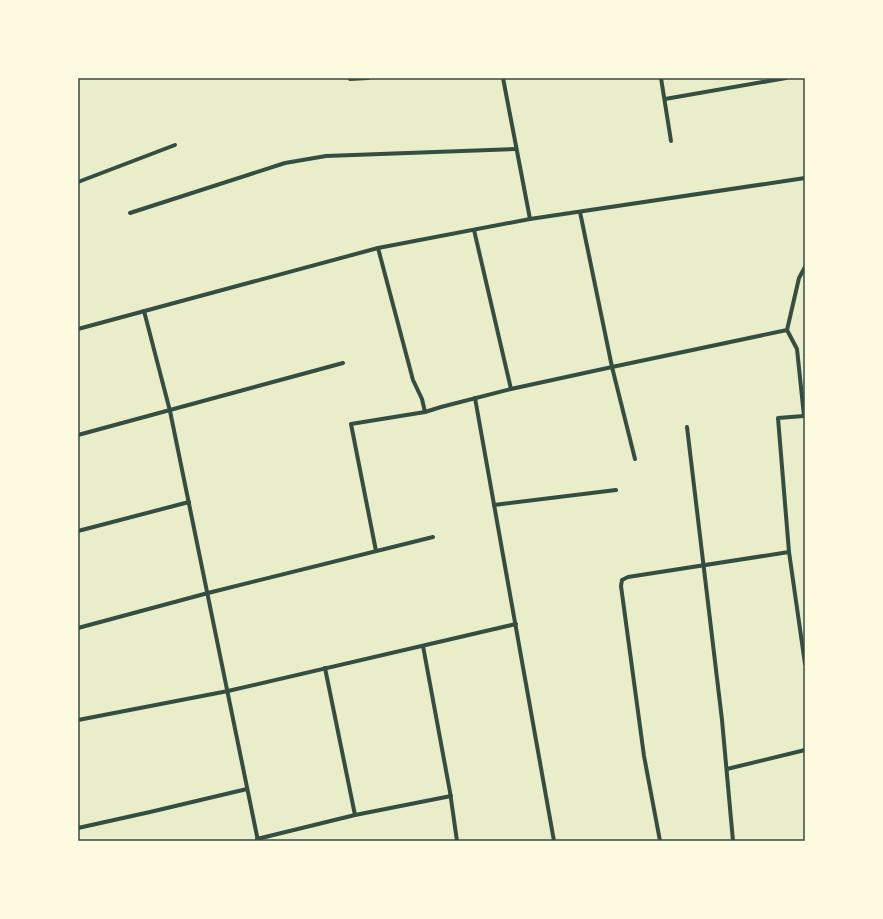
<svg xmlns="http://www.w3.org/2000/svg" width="883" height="919" font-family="Ubuntu,sans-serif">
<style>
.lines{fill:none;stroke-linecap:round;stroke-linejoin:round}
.minor{stroke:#344e41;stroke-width:4}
.neatline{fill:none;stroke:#344e41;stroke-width:1.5}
</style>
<rect width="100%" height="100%" fill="#e9edc9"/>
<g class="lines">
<g class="minor">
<polyline points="503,78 530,219"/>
<polyline points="661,78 671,141"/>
<polyline points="350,79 368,78"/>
<polyline points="665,99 786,78"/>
<polyline points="78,182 175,145"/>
<polyline points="580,212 612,367 635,459"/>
<polyline points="130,213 285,163 326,156 516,149"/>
<polyline points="474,230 511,389"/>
<polyline points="378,248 413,380 422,399 425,412"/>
<polyline points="144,311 170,411 258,841"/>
<polyline points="78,329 378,248 530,219 805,178"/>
<polyline points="787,330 797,349 804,416 778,418 789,552 805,664"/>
<polyline points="475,398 554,841"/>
<polyline points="687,427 722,720 733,841"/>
<polyline points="78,435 343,363"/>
<polyline points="494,505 616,490"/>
<polyline points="78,531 189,502"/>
<polyline points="376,551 351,424 425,412 441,407 511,389 612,367 787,330 799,278 805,267"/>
<polyline points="78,628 208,593 433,537"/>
<polyline points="423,646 450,792 457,841"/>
<polyline points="325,668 355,815"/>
<polyline points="78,720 228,691 516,624"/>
<polyline points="727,769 805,750"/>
<polyline points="78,828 150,812 247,789"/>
<polyline points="257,839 355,815 451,796"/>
<polyline points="660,841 644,756 621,586 622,580 628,577 789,552"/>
</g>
</g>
<rect width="883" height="919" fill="none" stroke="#fefae0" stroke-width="158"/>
<rect x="79" y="79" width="725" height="761" class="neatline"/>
</svg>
